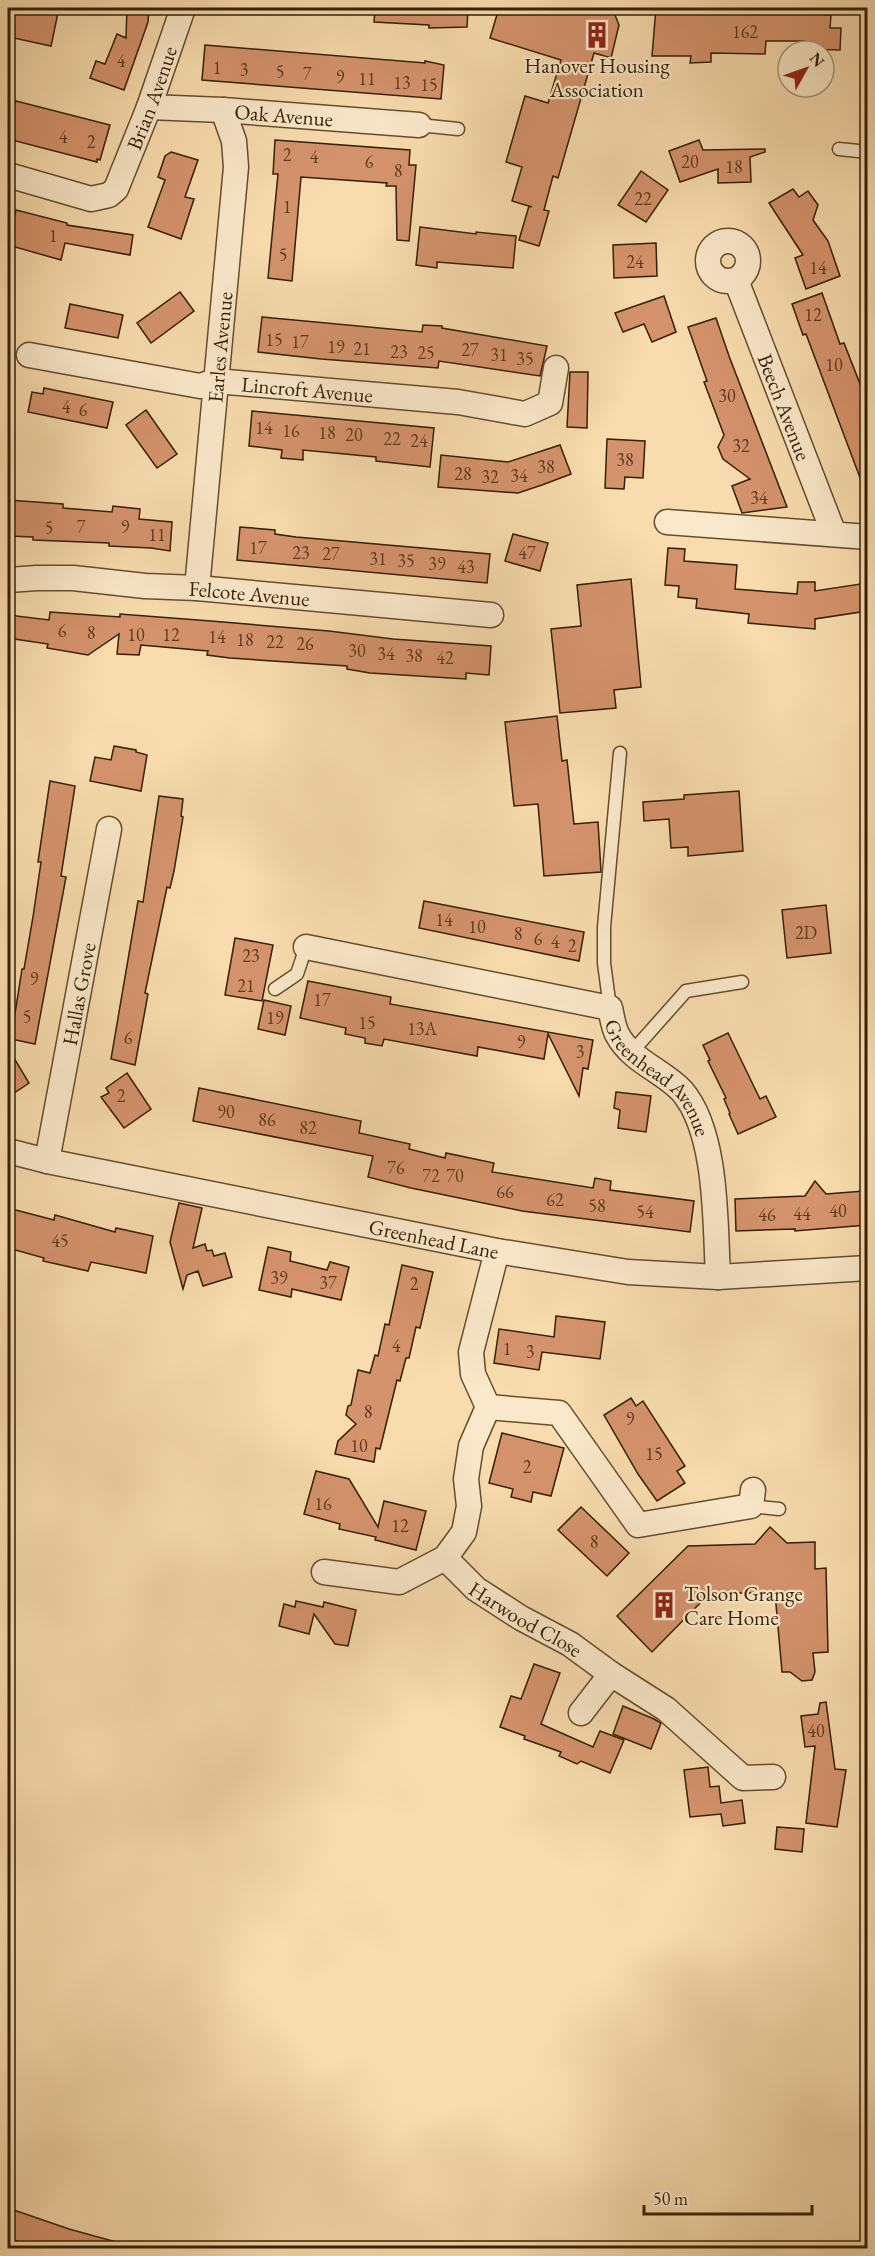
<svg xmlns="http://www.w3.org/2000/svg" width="875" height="2256" font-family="'EB Garamond',serif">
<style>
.building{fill:#d5936d;stroke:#341f00;stroke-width:1.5}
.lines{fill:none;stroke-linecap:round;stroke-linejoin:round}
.service-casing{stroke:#654e2c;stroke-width:15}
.minor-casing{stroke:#654e2c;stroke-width:27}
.service{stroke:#fae8ca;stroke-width:12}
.minor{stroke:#fae8ca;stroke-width:24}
.labels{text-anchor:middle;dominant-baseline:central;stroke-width:4.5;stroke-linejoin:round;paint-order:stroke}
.number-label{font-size:18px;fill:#5c3c1b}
.poi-label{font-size:21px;fill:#341f00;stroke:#fae8ca}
.street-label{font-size:21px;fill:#341f00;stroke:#fae8ca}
</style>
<rect width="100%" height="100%" fill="#f8dcae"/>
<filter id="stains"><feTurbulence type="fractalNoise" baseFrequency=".00333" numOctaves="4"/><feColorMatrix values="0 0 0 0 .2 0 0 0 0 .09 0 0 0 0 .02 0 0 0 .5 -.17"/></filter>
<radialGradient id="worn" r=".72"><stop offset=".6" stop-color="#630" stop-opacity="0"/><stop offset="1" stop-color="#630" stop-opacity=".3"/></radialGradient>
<g class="building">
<polygon points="15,8 59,8 51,46 9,37"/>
<polygon points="127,8 149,8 148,22 124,90 90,78 96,61 105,64 117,34 126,38"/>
<polygon points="375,8 468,8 467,27 429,28 429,25 374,22"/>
<polygon points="499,8 562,8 580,13 591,8 602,8 613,10 619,25 611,58 594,53 558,178 553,176 544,210 549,211 539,246 519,240 529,206 532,207 512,201 522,167 506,162 525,96 548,103 561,60 490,38"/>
<polygon points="656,8 788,9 788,8 824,8 824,15 831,15 830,28 841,28 840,50 805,49 805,41 766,41 765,54 711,53 711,62 690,63 691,56 652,56"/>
<polygon points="205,45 425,63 425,61 444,65 441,99 202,80"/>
<polygon points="16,101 110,125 100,160 97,159 97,162 8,139 8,106 13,108"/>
<polygon points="275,140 410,150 409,165 416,165 409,241 397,240 396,186 386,186 387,183 301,177 292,281 268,278 278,174 273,174"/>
<polygon points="699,140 703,150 765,149 765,152 750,157 751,182 718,183 718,169 680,182 669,151"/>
<polygon points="171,152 198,160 185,197 194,199 181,239 148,227 165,180 158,177 165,156"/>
<polygon points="641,171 668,190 646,222 618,205"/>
<polygon points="793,189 799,197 808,191 818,205 813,220 828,241 840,276 806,289 795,258 803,255 769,203"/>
<polygon points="16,210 67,223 67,225 133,235 130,255 65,243 61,260 8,245"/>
<polygon points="420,227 476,234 476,232 516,236 513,268 437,262 437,268 416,265"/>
<polygon points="656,243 657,276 614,278 613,245"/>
<polygon points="180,292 194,311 151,343 137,323"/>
<polygon points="822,293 840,344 844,343 864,394 867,392 867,490 865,491 806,334 803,335 792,304"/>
<polygon points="664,296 676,332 652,342 644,324 623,332 615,313"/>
<polygon points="70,304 123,315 118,338 65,328"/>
<polygon points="262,317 422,332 423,325 442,326 442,328 547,346 540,376 439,361 438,368 321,359 258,352"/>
<polygon points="716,318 729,356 787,507 742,513 732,486 750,479 723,459 718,447 724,435 704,382 707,381 688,327"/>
<polygon points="570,372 588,372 587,428 567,427"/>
<polygon points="44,388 113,402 107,428 28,412 32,392 43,394"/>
<polygon points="146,410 177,454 157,468 126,425"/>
<polygon points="252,411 434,428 430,467 376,461 376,457 303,450 303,460 281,458 282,450 249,446"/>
<polygon points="607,439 645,441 643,478 625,477 624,489 605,488"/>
<polygon points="560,445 571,474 542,485 518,493 438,487 441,455 508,462"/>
<polygon points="8,500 63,504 63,508 112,512 113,506 140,509 139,519 172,522 170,551 151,548 109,546 109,543 33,540 33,537 8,536"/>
<polygon points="240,527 275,530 275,534 296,537 490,554 487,583 237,560"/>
<polygon points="513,534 548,543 540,571 505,561"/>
<polygon points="668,548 685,549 684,561 737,565 735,589 797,594 798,582 815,582 815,591 867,583 867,611 815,619 815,629 748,623 749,614 696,608 697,599 678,597 679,586 665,585"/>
<polygon points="631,579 641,687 614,690 616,708 560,713 551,629 581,626 577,585"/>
<polygon points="50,612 120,617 120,614 211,621 329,631 393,639 491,646 489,675 466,673 466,679 370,673 347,669 347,666 230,658 207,655 208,651 141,645 139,655 117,654 119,634 88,655 47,648 48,644 8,638 9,615 49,620"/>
<polygon points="557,716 562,761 567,760 574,824 598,822 601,872 544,876 538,804 514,806 505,722"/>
<polygon points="114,746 136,750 136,752 147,755 141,791 90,781 95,757 111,760"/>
<polygon points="50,781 75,786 61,876 66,877 35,1044 11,1039 22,969 24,969 33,917 41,862 38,862"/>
<polygon points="739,791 743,851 688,856 688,847 671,848 669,819 644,821 643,802 684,799 684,795"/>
<polygon points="159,796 183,799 181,816 183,817 174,871 170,888 167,887 145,993 148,994 135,1065 111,1059 138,901 143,902"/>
<polygon points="424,901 584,932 579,961 419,928"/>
<polygon points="826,905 831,953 787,958 782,910"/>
<polygon points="235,938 273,945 262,1001 225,995"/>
<polygon points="308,981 391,997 390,1004 593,1040 588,1069 583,1068 579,1096 548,1034 544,1059 478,1047 477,1056 384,1039 382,1046 365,1043 365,1038 345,1034 346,1028 300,1018"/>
<polygon points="264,1000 291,1006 285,1035 258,1029"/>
<polygon points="728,1033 760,1099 766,1096 776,1117 738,1134 729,1114 730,1113 724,1099 726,1098 708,1061 710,1060 703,1045"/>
<polygon points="8,1048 29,1083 8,1097"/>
<polygon points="127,1073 151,1109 124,1128 101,1097 109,1093 106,1088"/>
<polygon points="199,1088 361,1121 359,1133 410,1144 409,1149 445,1158 446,1153 494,1163 492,1172 593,1188 595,1178 611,1181 610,1190 694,1201 690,1232 522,1211 411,1188 368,1177 373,1156 193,1121"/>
<polygon points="616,1092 651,1096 646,1132 618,1128 620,1110 614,1108"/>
<polygon points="815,1181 826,1194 864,1191 867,1225 795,1231 795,1229 736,1231 735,1199 805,1196"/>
<polygon points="179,1203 202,1208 193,1248 205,1244 207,1251 212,1250 214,1256 225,1253 232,1277 203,1286 198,1271 187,1275 183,1289 170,1242"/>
<polygon points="8,1208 54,1220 55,1215 115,1232 116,1228 153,1236 146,1273 91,1262 88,1271 43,1261 44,1258 8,1248"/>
<polygon points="268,1247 291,1252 290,1261 327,1270 330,1262 349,1267 341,1300 292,1289 291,1297 259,1290"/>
<polygon points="402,1265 433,1272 420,1328 416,1327 409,1358 406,1358 400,1381 397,1380 380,1449 376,1448 374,1462 335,1454 338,1441 356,1424 346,1415 348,1406 351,1405 358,1370 370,1373 375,1355 378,1356 385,1324 389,1325"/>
<polygon points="556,1316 605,1322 600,1359 542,1352 539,1370 494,1363 499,1329 554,1337"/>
<polygon points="631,1398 636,1406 643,1401 685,1466 677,1471 685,1483 657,1501 638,1474 604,1415"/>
<polygon points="502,1433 564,1448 551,1496 533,1492 531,1502 511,1497 513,1489 489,1483"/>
<polygon points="316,1471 349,1479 378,1527 384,1501 426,1511 416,1550 375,1540 376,1537 339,1529 340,1524 304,1514"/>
<polygon points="581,1507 629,1553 607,1576 558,1530"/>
<polygon points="770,1527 787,1543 815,1542 815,1569 826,1568 828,1652 813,1653 815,1672 812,1680 802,1681 790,1672 782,1672 775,1593 710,1593 652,1652 617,1616 688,1546 755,1544"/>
<polygon points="296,1601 323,1607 324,1602 356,1610 348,1646 335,1644 314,1614 309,1634 279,1626 284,1604 295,1607"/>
<polygon points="534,1664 560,1673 541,1724 593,1747 600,1731 624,1740 610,1773 581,1761 577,1764 559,1756 561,1752 524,1739 525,1736 500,1727 511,1696 521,1699"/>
<polygon points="826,1702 835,1769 846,1770 837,1827 806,1823 815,1746 805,1747 801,1716 818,1714 820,1703"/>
<polygon points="623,1706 654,1719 661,1723 651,1749 613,1734"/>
<polygon points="708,1767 710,1787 719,1786 721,1803 742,1800 745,1823 723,1826 721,1814 690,1817 684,1770"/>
<polygon points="777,1827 804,1829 802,1852 775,1849"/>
<polygon points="8,2208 69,2229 120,2243 120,2248 38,2248 8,2238"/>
</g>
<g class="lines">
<defs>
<g id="service">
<polyline points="419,125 458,129"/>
<polyline points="839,149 868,152"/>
<polyline points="275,989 297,974 306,947"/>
<polyline points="610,1008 604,963 604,927 620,753"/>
<polyline points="631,1053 686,991 742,982"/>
<polyline points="751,1506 779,1509"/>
</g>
<g id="minor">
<path id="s1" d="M149,107L223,110L419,125"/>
<path id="s2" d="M8,175L91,199L109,195L116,189L149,107L183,8"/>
<circle cx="728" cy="261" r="20"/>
<path id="s3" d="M736,280L834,534"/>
<path id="s4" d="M29,355L200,386L216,381L458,402L525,414L550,403L556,368"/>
<polyline points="667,522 868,537"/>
<path id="s5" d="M8,580L37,578H73L145,586L197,588L491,615"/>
<path id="s6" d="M197,588L236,167L234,141L223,110"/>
<path id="s7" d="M306,947L610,1008C612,1016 613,1026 617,1034C631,1061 662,1070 682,1091C718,1133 715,1224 718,1277"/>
<path id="s8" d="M8,1151L47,1161L497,1251L628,1272L718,1277L868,1268"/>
<path id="s9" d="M47,1161L109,829"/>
<polyline points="488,1407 559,1413 638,1525 751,1506 753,1490"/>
<path id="s10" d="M445,1558L476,1589L521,1618L570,1644L611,1674L666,1709L743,1778L773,1777"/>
<polyline points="324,1572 399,1582 445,1558 464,1532 469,1506 466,1479 471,1446 488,1407 473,1374 471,1352 497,1251"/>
<polyline points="581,1713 611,1674"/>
</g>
</defs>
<use href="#service" class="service-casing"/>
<use href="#minor" class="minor-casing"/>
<use href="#service" class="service"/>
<use href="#minor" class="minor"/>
</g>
<defs>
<symbol id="building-bare" viewBox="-9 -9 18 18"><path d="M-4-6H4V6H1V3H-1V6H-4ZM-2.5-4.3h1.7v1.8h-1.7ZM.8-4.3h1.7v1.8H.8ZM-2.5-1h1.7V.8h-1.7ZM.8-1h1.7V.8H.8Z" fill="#8f2418" stroke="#fae8ca" stroke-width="2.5" paint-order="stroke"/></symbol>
</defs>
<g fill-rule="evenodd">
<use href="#building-bare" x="578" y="16" width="38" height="38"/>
<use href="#building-bare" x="645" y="1586" width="38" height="38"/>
</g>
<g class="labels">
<g class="number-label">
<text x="745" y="31">162</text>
<text x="121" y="60">4</text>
<text x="217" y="67">1</text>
<text x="244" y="69">3</text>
<text x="280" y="71">5</text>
<text x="307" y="73">7</text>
<text x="340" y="76">9</text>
<text x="367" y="78">11</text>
<text x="402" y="82">13</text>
<text x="429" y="84">15</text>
<text x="63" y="136">4</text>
<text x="91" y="141">2</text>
<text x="287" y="154">2</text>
<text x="314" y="156">4</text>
<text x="369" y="161">6</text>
<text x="690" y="161">20</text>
<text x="734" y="166">18</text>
<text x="398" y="170">8</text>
<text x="643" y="198">22</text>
<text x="287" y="206">1</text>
<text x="53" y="235">1</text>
<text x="283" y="254">5</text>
<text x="635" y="261">24</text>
<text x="818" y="267">14</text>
<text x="813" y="314">12</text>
<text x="274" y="339">15</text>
<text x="300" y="341">17</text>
<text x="336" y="346">19</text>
<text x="362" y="348">21</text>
<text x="470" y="349">27</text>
<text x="399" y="351">23</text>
<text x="426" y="352">25</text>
<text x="499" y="354">31</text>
<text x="525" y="358">35</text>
<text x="834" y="364">10</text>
<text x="727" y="395">30</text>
<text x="66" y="406">4</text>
<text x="83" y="409">6</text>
<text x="264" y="427">14</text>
<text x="291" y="430">16</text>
<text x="327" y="432">18</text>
<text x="354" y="434">20</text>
<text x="392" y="438">22</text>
<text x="419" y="440">24</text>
<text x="741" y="445">32</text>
<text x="625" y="459">38</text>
<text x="546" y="466">38</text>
<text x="463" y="473">28</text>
<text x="519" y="475">34</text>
<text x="490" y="476">32</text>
<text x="759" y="497">34</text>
<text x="81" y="526">7</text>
<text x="125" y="526">9</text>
<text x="49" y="527">5</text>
<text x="157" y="534">11</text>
<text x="258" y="547">17</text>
<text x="301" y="552">23</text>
<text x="527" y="552">47</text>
<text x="331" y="553">27</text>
<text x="378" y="558">31</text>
<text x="406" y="560">35</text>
<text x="437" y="563">39</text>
<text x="466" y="566">43</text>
<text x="62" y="630">6</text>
<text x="91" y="632">8</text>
<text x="136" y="634">10</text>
<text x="171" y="634">12</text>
<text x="217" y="636">14</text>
<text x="245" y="639">18</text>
<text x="275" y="641">22</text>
<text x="305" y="643">26</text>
<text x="357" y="650">30</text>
<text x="386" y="653">34</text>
<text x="414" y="655">38</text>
<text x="445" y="657">42</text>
<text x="444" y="919">14</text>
<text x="477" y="926">10</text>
<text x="806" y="932">2D</text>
<text x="518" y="933">8</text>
<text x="538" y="938">6</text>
<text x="555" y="941">4</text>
<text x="572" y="945">2</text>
<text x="251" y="955">23</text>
<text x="34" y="978">9</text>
<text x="246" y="985">21</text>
<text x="322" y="999">17</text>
<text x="27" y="1016">5</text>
<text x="275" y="1017">19</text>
<text x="367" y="1022">15</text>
<text x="422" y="1028">13A</text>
<text x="128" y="1037">6</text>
<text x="521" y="1041">9</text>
<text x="580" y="1051">3</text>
<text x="121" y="1095">2</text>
<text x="226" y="1111">90</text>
<text x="267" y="1119">86</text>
<text x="308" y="1127">82</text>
<text x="396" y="1167">76</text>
<text x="431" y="1175">72</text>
<text x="455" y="1175">70</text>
<text x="505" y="1191">66</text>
<text x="555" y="1199">62</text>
<text x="597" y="1205">58</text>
<text x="838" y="1210">40</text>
<text x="645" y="1211">54</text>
<text x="802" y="1213">44</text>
<text x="767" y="1214">46</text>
<text x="60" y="1240">45</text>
<text x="279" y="1277">39</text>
<text x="328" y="1282">37</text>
<text x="414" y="1283">2</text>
<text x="396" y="1345">4</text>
<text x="507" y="1348">1</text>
<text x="530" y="1351">3</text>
<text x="368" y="1411">8</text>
<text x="630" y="1418">9</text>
<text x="359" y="1445">10</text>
<text x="654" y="1453">15</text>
<text x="527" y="1466">2</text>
<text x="323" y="1503">16</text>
<text x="400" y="1525">12</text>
<text x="594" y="1541">8</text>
<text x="816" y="1730">40</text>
</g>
<g class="poi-label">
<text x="597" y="65">Hanover Housing<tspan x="597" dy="24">Association</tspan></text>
<text x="684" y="1593" text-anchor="start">Tolson Grange<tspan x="684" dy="24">Care Home</tspan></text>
</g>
<g class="street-label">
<text stroke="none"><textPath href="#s2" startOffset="212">Brian Avenue</textPath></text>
<text stroke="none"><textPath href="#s1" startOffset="135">Oak Avenue</textPath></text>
<text stroke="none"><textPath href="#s6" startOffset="242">Earles Avenue</textPath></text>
<text stroke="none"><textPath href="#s4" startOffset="282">Lincroft Avenue</textPath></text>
<text stroke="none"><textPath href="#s3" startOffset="136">Beech Avenue</textPath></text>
<text stroke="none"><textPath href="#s5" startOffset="242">Felcote Avenue</textPath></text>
<text stroke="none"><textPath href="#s9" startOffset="170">Hallas Grove</textPath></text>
<text stroke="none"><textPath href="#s7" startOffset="398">Greenhead Avenue</textPath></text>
<text stroke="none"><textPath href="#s8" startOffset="435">Greenhead Lane</textPath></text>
<text stroke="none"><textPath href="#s10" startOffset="102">Harwood Close</textPath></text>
</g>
</g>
<rect width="875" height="2256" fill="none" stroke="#f8dcae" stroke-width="30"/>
<rect x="9" y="9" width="857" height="2238" fill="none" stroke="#341f00" stroke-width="3"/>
<rect x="15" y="15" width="845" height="2226" fill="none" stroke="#341f00" stroke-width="1.5"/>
<g transform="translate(806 69) rotate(50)"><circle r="28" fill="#fae8ca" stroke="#ab9879" stroke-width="1.5"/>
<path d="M0-4.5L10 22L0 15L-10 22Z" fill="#8f2418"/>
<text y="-9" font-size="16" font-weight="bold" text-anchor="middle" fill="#341f00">N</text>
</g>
<path d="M644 2205v9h168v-9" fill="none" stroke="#341f00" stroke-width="3"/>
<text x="653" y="2205" font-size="18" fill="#341f00" stroke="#fae8ca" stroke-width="4.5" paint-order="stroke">50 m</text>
<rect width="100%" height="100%" filter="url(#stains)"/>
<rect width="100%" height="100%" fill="url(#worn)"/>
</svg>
